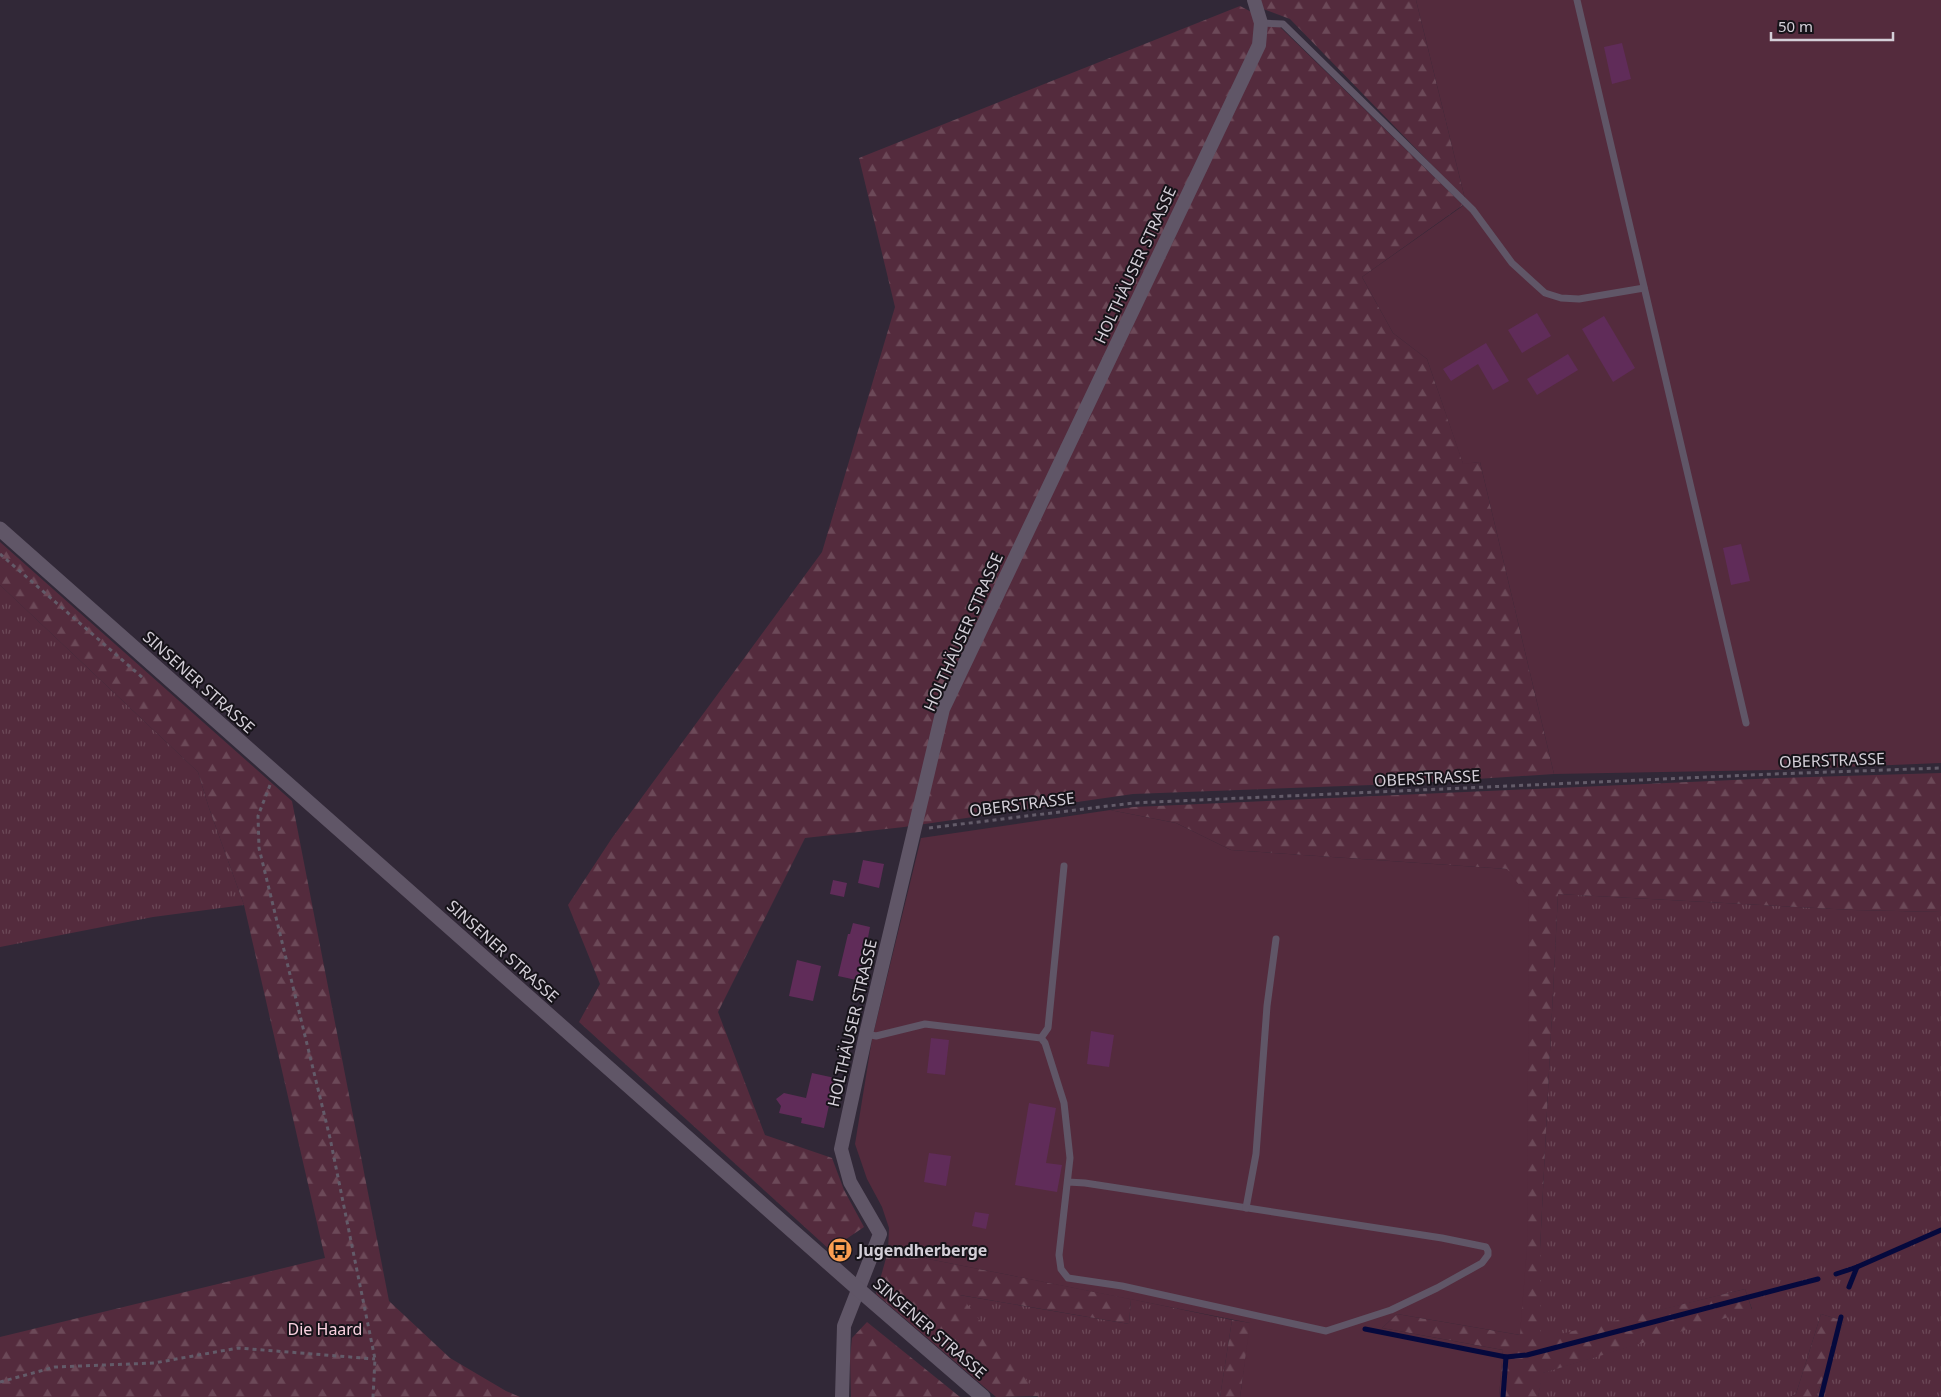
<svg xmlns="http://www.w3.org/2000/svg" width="1941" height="1397" font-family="'Noto Sans',sans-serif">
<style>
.grass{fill:url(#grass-tufts)}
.forest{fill:url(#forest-firs)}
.park{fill:#542b3d}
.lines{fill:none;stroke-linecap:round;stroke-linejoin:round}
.stream{stroke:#05093d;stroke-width:5}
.building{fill:#602c59}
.path{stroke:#635b69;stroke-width:3;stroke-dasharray:4 4;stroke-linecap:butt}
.lane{stroke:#605667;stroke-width:7}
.street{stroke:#605667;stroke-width:14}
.secondary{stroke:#605667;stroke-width:15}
.labels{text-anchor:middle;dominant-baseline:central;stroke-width:4;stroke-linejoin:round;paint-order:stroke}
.street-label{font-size:16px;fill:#d4cfd8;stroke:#161319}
.poi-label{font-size:16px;font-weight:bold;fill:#d4cfd8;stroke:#161319;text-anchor:start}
.park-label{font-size:16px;fill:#fad1e0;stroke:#161319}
</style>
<defs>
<pattern id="grass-tufts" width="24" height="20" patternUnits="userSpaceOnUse" patternTransform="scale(1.25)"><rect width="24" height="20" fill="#542b3d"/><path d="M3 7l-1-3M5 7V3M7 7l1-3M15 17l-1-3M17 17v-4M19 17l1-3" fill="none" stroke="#6c4958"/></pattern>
<pattern id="forest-firs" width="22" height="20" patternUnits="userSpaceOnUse" patternTransform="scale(1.25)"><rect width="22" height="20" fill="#542b3d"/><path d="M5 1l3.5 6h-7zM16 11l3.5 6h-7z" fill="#6c4958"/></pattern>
</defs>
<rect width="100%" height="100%" fill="#312837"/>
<g class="grass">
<polygon points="0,585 198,772 209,808 244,905 153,917 0,947"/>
<polygon points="1558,894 1853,910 1941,912 1941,1397 1816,1397 1844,1321 1821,1314 1796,1394 1790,1397 1538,1397 1542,1373 1752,1309 1745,1289 1540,1340 1540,1249"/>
<polygon points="959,1295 1129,1324 1131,1299 1232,1320 1220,1397 1038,1397"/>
</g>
<g class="forest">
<polygon points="1255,0 1416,0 1465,199 1290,19 1258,7"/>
<polygon points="1240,6 1280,27 1463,205 1362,277 1393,333 1427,359 1463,463 1480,462 1554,774 1399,784 1133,794 904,827 805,838 718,1012 765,1135 832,1158 844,1190 864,1227 830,1250 579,1022 600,984 568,905 612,838 822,552 895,307 859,158"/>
<polygon points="0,542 292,801 389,1301 450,1358 506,1391 520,1397 0,1397 0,1337 325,1258 244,905 209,808 198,772 0,585"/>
<polygon points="1941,773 1941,912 1853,910 1558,894 1540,1249 1540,1339 1745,1289 1752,1310 1543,1373 1538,1397 1499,1397 1503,1350 1382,1328 1397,1314 1520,1335 1507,869 1231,850 1176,823 1110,810 1134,807 1777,778"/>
<polygon points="888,1251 1131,1299 1129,1324 960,1295 1039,1396 996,1397 876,1294"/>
<polygon points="1821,1314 1844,1321 1816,1397 1790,1397 1796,1394"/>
<polygon points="1232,1320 1251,1323 1240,1397 1220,1397"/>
<polygon points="867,1322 960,1397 851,1397 850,1357 852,1338"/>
</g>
<g class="park">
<polygon points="1416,0 1941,0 1941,763 1774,770 1554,774 1480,462 1463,464 1427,359 1393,333 1362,277 1464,205 1465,199"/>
<polygon points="1110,810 1176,823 1231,850 1507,869 1529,898 1527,1247 1520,1335 1397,1314 1382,1328 1503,1350 1499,1397 1240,1397 1250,1323 888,1251 889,1228 882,1207 867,1179 855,1144 872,1039 921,838"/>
</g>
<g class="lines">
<g class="stream">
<polyline points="1836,1274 1857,1267 1941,1230"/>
<polyline points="1849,1287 1857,1267"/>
<polyline points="1365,1329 1506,1357 1527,1355 1818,1279"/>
<polyline points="1503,1397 1506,1357"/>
<polyline points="1821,1397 1841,1317"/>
</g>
</g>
<g class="building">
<polygon points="1622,43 1631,79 1612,84 1604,47"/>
<polygon points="1537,313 1551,336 1522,353 1508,330"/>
<polygon points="1604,316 1635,368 1613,382 1582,329"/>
<polygon points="1486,343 1509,381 1493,390 1478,364 1451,381 1443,369"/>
<polygon points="1568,354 1578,370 1537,395 1527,379"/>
<polygon points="1741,544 1750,581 1731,585 1723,548"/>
<polygon points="863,860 884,864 879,888 858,883"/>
<polygon points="833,880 847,883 844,897 830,894"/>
<polygon points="853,923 870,927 866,948 868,949 861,981 838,976 848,934 850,934"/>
<polygon points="797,960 821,966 813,1001 789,996"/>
<polygon points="1091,1031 1114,1035 1109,1067 1087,1064"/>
<polygon points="931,1038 949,1040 945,1075 927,1073"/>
<polygon points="812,1073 835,1078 824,1128 801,1123 802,1118 779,1113 781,1106 776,1099 784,1093 806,1098"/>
<polygon points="1029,1103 1056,1108 1046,1163 1062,1165 1057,1192 1015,1185"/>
<polygon points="929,1153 951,1156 946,1186 924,1182"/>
<polygon points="975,1212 989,1214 986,1229 972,1226"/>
</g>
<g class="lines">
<g class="path">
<polyline points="0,554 143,678"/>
<polyline points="270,785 258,816 259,848 330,1138 375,1359 373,1397"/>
<polyline points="929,828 1133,803 1774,774 1941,768"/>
<polyline points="0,1382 55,1367 154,1363 238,1348 375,1359"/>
</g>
<g class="lane">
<polyline points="1577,0 1746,723"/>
<polyline points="1261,23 1283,24 1473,210 1512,263 1545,293 1561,298 1579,299 1644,288"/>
<polyline points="866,1034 876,1036 925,1024 1041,1038 1045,1043 1064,1103 1070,1158 1059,1255 1061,1269 1068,1278 1122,1286 1326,1331 1391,1310 1437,1288 1482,1263 1488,1255 1488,1251 1486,1247 1442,1238 1085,1183 1068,1182"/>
<polyline points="1041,1038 1048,1028 1064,866"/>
<polyline points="1246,1208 1256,1154 1267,1006 1276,939"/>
</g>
<polyline class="street" points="842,1397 844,1326 880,1234 850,1182 841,1149 866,1034 943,709 1259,45 1261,23 1254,0"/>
<polyline class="secondary" points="0,529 858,1289 983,1397"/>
</g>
<defs>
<symbol id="bus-disc" viewBox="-11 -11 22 22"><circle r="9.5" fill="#fb9e51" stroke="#161319"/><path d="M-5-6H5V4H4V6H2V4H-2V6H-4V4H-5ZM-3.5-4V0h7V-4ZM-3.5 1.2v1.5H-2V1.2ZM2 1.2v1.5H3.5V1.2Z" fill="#111"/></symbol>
</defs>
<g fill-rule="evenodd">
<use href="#bus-disc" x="826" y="1236" width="28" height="28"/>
</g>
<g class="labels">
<g class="street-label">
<text transform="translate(1135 265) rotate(-65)">HOLTHÄUSER STRASSE</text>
<text transform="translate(963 632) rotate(-66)">HOLTHÄUSER STRASSE</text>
<text transform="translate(199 682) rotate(42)">SINSENER STRASSE</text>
<text transform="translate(1832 760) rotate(-2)">OBERSTRASSE</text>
<text transform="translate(1427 778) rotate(-3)">OBERSTRASSE</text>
<text transform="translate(1022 804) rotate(-7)">OBERSTRASSE</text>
<text transform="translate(503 951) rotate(42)">SINSENER STRASSE</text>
<text transform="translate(852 1023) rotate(-77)">HOLTHÄUSER STRASSE</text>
<text transform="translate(930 1328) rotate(41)">SINSENER STRASSE</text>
</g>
<g class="poi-label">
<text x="858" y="1250">Jugendherberge</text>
</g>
<g class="park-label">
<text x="325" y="1329">Die Haard</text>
</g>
</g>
<path d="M1771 32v8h122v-8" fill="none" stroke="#d4cfd8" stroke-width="2.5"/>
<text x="1778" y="32" font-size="15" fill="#d4cfd8" stroke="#161319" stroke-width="4" paint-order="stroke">50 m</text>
</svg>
